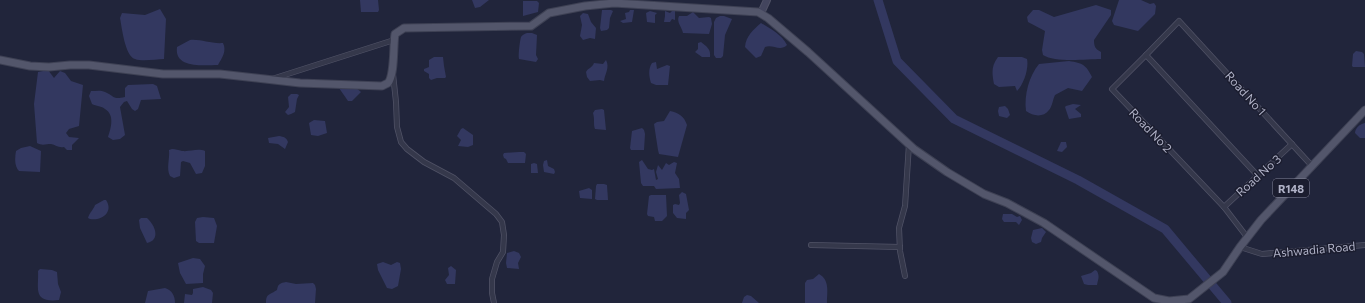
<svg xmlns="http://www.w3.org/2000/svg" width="1365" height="303" font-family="Commissioner,sans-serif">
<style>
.water{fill:#333860}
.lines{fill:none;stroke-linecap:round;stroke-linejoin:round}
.river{stroke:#333860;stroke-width:9}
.minor-casing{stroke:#505266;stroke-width:6}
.secondary-casing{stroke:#505266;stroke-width:8}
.primary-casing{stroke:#3e4154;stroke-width:9}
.minor{stroke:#35384b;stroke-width:4.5}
.secondary{stroke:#43455e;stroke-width:6}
.primary{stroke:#53566b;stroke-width:7}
.labels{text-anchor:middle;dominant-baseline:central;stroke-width:3;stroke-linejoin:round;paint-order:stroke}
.shield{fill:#1b1d2f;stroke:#838599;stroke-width:1}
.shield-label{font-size:11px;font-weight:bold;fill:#b0b2c7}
.street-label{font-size:12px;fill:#b0b2c7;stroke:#1b1d2f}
</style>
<rect width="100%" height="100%" fill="#21253b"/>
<g class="water">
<polygon points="360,0 378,0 379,10 378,12 361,12"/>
<polygon points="472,0 489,0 480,7 475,8"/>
<polygon points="1119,0 1141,0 1150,4 1154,3 1156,6 1155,14 1138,31 1114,25 1112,21"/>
<polygon points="523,1 537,1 539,3 538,12 523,16"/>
<path d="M1096,5L1111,10V15L1094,40C1094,46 1095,49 1101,52V59C1087,59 1055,63 1043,55L1042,50L1045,31L1028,22L1027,17L1033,10H1039L1054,17Z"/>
<path d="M160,9L166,19L164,59C156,59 143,62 135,59C125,56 122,28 120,18L122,13L145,15Z"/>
<polygon points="602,10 611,10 613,11 610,18 609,28 607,30 601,31 600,28"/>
<polygon points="630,10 634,10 632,22 623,23 620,21 626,19 625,13 629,12"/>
<polygon points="673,10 675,11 675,20 672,19 670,22 664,22 665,16 665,11 670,13"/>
<polygon points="650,11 657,13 655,15 655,23 647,22 646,13"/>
<path d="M693,12L699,18L709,17L711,18L712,24L709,34L683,33C682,27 676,22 679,16H687Z"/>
<polygon points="583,13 588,14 591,22 596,28 595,39 590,38 583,40 580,36 582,25 580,16"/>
<polygon points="720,16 724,16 732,19 725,35 723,56 721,58 716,58 714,55 714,22 716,18"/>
<path d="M761,23C771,29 782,35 787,45C780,52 773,44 765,47L761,56L756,58L745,47C746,36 753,30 761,23Z"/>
<path d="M527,33H532L537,35L536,55L538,59L536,62L519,59C518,55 520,40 521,37C522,35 524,34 527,33Z"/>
<path d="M190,40C201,39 211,44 223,43C227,51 222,58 218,65C204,65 174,69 177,47Z"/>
<path d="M701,42C707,47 711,49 710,57H702L695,52L698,49V43Z"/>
<polygon points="1356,51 1362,52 1364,54 1365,67 1353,67 1352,66 1353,54"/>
<polygon points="434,57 443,57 444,66 446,77 445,78 437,78 431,80 429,78 429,74 424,71 424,69 429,67 429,60"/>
<path d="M998,57H1022L1027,59C1029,68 1024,84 1017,91L1015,86L999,87L994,84C992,74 991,66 998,57Z"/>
<path d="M606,60C610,68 605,73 604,81L600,80L590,81L587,77L586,72C588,68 592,68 594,63L603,64Z"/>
<path d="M1069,61C1083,63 1086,65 1092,77L1082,91L1068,88L1055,95C1053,99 1052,107 1049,110C1043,118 1033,116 1026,111C1024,95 1029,76 1039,64Z"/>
<path d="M656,62L657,69L667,65L670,66L668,85H656L651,83C649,76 648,69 652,63Z"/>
<path d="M48,70L54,78L60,71L65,73L71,81L83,85L79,126L69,129L66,133L69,137L79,138L72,145V150H67L64,147C58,148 56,145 51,144C46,144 42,146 37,143L34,104L38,72Z"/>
<path d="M153,84L157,86L161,99L141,100L138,109L135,111L132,109L127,101L124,102L120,107L125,135L120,139L113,140L108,137C111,128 115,115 105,109C102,106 96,106 92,104L89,96L91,91C96,91 101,90 105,92C115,96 112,100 125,97V88L128,85Z"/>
<polygon points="340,87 355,87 361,92 352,101 348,101 339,88"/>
<polygon points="291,94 297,94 299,95 297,99 295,112 291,114 288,115 285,112 289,107 288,97"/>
<polygon points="1073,104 1081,105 1075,109 1081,114 1081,117 1069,119 1065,107 1066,106"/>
<polygon points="1005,106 1008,109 1010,115 1007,118 999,116 998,111 999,107"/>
<path d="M602,109L604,110L606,130L595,129C593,124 595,120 593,113L595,110Z"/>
<path d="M670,111C679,113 684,116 687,125L678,157L659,154L658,150L654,124L657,122L664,121Z"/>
<polygon points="314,120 325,121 327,133 318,136 311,135 309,123"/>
<path d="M1365,123V138H1360L1355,133C1355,128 1360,124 1365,123Z"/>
<polygon points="463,128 473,135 473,145 468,147 458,146 461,140 457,136 461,129"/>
<polygon points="642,128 644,130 645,134 644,150 631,150 630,148 632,131"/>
<path d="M279,136C284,137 286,137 288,142L285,149L278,144L269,143L268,138Z"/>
<polygon points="1061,142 1066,142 1067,147 1062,152 1057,151"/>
<path d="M30,146L41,151L40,172L19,171C14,166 15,157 16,151L21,148Z"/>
<path d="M172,149C176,149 178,150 182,151C190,152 197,148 205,151V166L202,173L196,174L190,163L183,161L181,162L180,176L174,178L170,176C166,168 170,159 169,150Z"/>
<polygon points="519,152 524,152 526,154 525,163 508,163 506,159 504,158 503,155 504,153"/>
<polygon points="547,160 548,166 554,169 555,172 554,174 544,172 543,165 544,161"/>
<polygon points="642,160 648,169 652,170 654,169 656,180 658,179 656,172 658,165 662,170 666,163 669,165 674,162 677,163 675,173 679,179 680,188 656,189 654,186 643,186 641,183 639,162"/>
<polygon points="534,163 537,164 538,173 531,173 531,164"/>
<polygon points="597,184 604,184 607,185 608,200 597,200 595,199 596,186"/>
<polygon points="589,188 592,190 592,199 580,198 579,191"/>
<polygon points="682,192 686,194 689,210 686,213 686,219 677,218 673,213 673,205 675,204 679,205 680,203 679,195"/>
<polygon points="651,195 666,195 667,216 662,221 655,221 654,217 648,216 647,214 649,196"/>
<path d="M104,200H106C114,212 102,221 90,219L88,218C89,213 94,209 95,205Z"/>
<polygon points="1003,214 1012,214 1017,217 1020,216 1022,220 1019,225 1016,222 1004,222 1002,219"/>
<polygon points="203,217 214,218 217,226 214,243 199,243 196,241 195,222 197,218"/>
<path d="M141,218H147C155,225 161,240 147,243L140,228L139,220Z"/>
<polygon points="1042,228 1046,232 1042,238 1041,242 1036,244 1032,242 1031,238 1033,230"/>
<polygon points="514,251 519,253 521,257 518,263 519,269 507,268 506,263 507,253"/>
<polygon points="193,258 200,259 205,266 203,274 203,283 186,284 180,273 178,263"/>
<polygon points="383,262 391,265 397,262 400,263 401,269 398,286 392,289 387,288 378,270 377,264"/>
<polygon points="451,266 456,270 455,284 447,284 445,280 449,275 448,268"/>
<path d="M40,269L52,270L57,272L58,284L61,292L59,300C32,303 39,288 38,271Z"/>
<path d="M1095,270L1097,271C1100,277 1098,279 1097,285H1088L1084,284L1081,276L1091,273Z"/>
<path d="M819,274C830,280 827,292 827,303H805V283L807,280L813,279Z"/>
<path d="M286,282L296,284L313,283L315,285L316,289L315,303H266C266,293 270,295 277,290C278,284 280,283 286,282Z"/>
<polygon points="203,287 211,290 213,293 212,303 184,303 185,294 192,295 193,293 193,289"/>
<path d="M165,288C172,290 175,296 175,303H145L148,291Z"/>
<polygon points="747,295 751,296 759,303 742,303 744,297"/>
</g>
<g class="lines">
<polyline class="river" points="878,0 897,61 954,119 1078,180 1165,229 1227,303"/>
<defs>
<g id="minor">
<polyline points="1146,55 1112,89 1224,207 1247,237"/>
<polyline points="393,74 396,102 397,127 401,142 407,149 424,162 454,178 496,214 502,222 504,235 503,252 497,262 492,279 492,293 494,303"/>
<polyline points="272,79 394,40"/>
<polyline points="1258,176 1146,55 1179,21 1312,166"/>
<polyline points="1224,207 1292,144"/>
<polyline points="811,245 900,247"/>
<polyline points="1240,247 1262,254 1365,245"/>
<polyline points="905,276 900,251 899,228 905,206 909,144"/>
</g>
<polyline id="secondary" points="761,13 767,0"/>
<path id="primary" d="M0,60L30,66L49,67L70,65H89L163,74H220L300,83L382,86C384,85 386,84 388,83C395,75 393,45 395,34L404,28L531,26L549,13L585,6L614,3L758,12L768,18L808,52L914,149L947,172L984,194L1007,203L1044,223L1154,298L1169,301L1189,299L1223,272L1240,247L1261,220L1365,110"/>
</defs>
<use href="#minor" class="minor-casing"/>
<use href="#secondary" class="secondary-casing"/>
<use href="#primary" class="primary-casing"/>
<use href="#minor" class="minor"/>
<use href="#secondary" class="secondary"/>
<use href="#primary" class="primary"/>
</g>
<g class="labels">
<rect class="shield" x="1273" y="179" width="36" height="18" rx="3"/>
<g class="shield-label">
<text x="1291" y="188">R148</text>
</g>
<g class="street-label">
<text transform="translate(1246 93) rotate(48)">Road No 1</text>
<text transform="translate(1151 130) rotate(46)">Road No 2</text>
<text transform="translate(1258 175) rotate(-42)">Road No 3</text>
<text transform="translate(1314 249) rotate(-5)">Ashwadia Road</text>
</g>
</g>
</svg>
